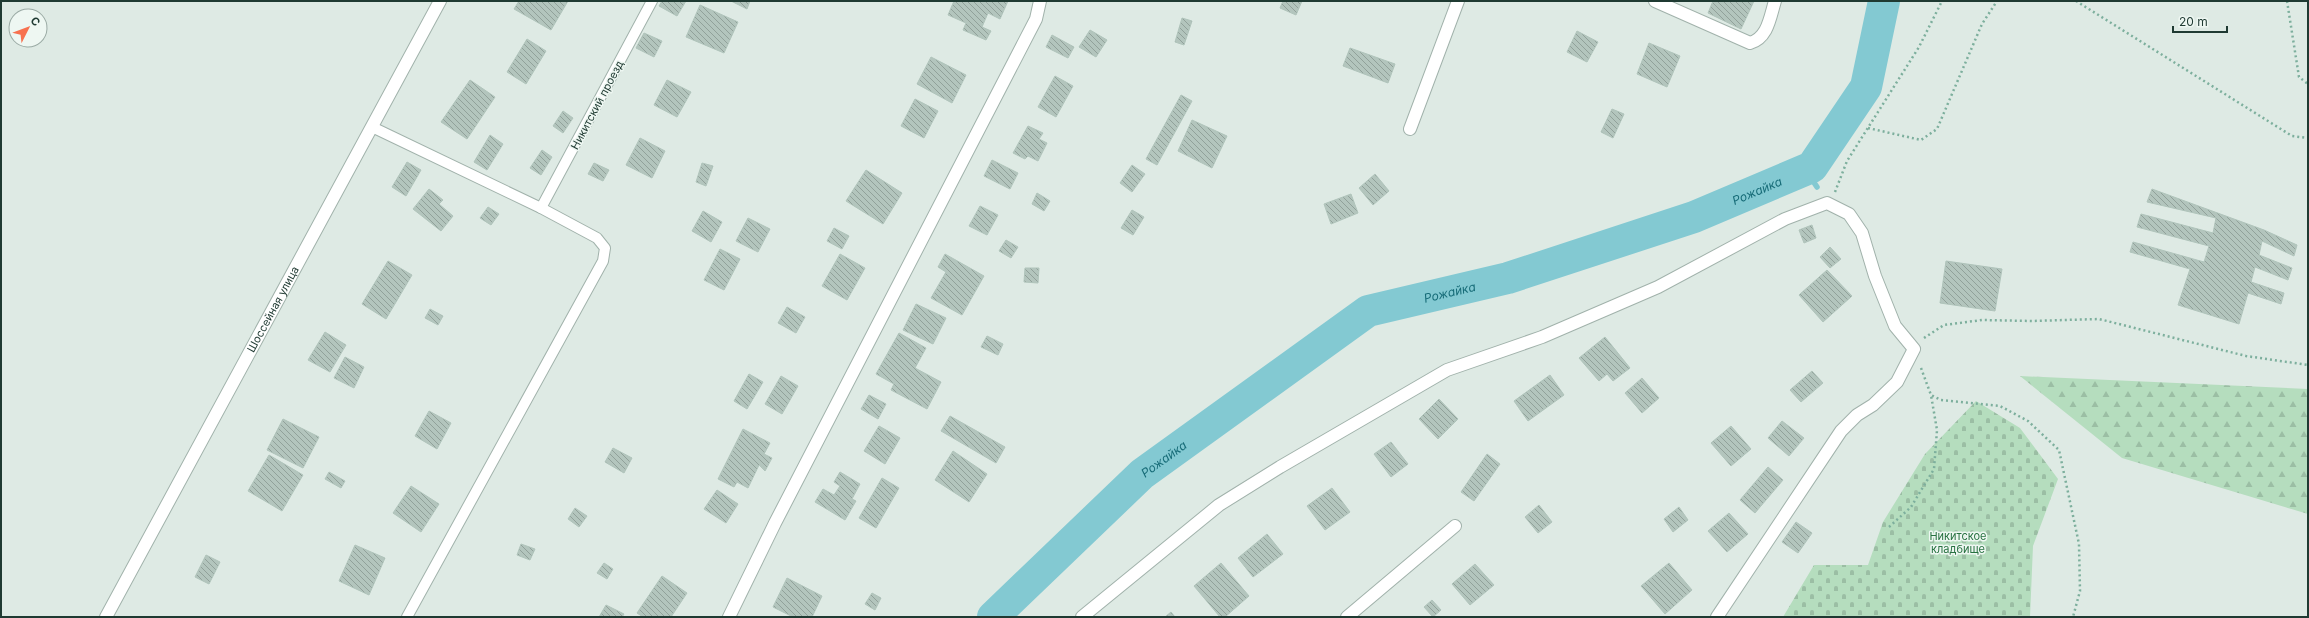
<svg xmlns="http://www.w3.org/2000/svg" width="2309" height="618" font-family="Inter,sans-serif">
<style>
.forest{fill:url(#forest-firs)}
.cemetery{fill:url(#cemetery-stones)}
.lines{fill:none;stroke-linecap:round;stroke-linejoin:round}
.stream{stroke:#83c9d2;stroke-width:5.5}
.river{stroke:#83c9d2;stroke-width:32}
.building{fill:url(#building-back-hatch);stroke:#b0c4bb}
.service-casing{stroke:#a1b2ab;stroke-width:12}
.minor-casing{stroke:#a1b2ab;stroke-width:14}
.tertiary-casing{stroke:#a1b2ab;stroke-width:14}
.path{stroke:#7daf9d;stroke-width:2.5;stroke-dasharray:2 3;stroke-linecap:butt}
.service{stroke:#fff;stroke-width:10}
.minor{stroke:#fff;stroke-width:12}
.tertiary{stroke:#fff;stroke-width:12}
.labels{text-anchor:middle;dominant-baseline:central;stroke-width:3;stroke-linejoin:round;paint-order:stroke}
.street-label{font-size:11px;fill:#1f3a32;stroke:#eef7f2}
.park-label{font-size:11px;fill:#287241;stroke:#eef7f2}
.water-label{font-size:12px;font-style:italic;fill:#176c78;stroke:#eef7f2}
</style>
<defs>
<pattern id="forest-firs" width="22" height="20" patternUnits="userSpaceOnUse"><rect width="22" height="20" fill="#b5ddbe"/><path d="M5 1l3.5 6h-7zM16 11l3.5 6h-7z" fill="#9bbea4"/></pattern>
<pattern id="cemetery-stones" width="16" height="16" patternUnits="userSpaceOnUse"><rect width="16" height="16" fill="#b5ddbe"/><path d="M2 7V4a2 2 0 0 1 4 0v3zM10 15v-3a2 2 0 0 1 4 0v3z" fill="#9bbea4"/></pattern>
<pattern id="building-back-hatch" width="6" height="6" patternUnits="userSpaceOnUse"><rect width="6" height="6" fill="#b3c5bd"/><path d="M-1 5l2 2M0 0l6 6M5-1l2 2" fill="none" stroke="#91a19a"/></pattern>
</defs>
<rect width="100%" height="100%" fill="#deeae4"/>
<polygon class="forest" points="2020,376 2308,389 2308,514 2122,458"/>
<polygon class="cemetery" points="1976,401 2020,428 2058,479 2033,546 2030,617 1783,617 1814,565 1868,565 1883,522 1925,454"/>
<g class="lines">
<polyline class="stream" points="1812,167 1811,178 1817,187"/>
<path class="river" id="s1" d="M993,617L1142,474L1368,311L1508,278L1694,217L1812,167L1866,87L1884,1"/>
</g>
<g class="building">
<polygon points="519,1 568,1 551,30 514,9"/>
<polygon points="662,1 686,1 677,16 659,6"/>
<polygon points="731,1 750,1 747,9"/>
<polygon points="954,1 1008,1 1000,19 988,13 982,27 991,31 986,40 963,30 966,23 948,15"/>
<polygon points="1283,1 1302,1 1296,15 1280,8"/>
<polygon points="1713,1 1754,1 1741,29 1708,13"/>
<polygon points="700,5 738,22 724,53 686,37"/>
<polygon points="1182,18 1192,21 1184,45 1175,42"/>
<polygon points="1090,30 1107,40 1096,57 1079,47"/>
<polygon points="1577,31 1598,42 1587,62 1567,52"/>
<polygon points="644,33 662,41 654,57 636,48"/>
<polygon points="1052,35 1074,47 1068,58 1046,47"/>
<polygon points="527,39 546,51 526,84 507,72"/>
<polygon points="1649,43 1680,56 1667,87 1637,74"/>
<polygon points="1350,48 1395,64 1388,83 1343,66"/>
<polygon points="931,57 966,75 952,103 917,84"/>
<polygon points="1055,76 1073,86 1056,117 1038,107"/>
<polygon points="470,80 495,97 467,139 441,122"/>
<polygon points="667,80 691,92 677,117 654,105"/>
<polygon points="1181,95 1192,101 1157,165 1146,159"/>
<polygon points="915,99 938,111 924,138 901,126"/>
<polygon points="1612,109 1624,114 1613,138 1601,132"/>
<polygon points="563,111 573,118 563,133 553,126"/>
<polygon points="1192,120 1227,136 1212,168 1178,151"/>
<polygon points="1028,126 1043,133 1039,139 1047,143 1038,161 1028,156 1025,159 1013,153"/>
<polygon points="490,135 503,144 487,170 474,162"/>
<polygon points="640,138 665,151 652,178 626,165"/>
<polygon points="542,150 552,157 541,175 530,168"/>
<polygon points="992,160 1018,173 1010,189 984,176"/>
<polygon points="407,162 421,170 406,196 392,187"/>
<polygon points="594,163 609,170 603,181 588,174"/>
<polygon points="702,163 713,166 706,186 696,182"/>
<polygon points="1132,165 1145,174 1132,192 1120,183"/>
<polygon points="866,170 902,193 883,224 846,201"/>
<polygon points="1375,174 1389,191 1373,205 1359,188"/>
<polygon points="429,189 443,200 439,204 453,216 441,231 413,209"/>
<polygon points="2152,189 2264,230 2297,245 2294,256 2262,241 2259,255 2292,268 2288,280 2255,267 2251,282 2284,293 2281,304 2248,293 2239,324 2178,305 2190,269 2130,252 2133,242 2204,262 2209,246 2137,227 2141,214 2213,233 2216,218 2147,202"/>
<polygon points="1037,193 1050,201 1044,211 1032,204"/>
<polygon points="1351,194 1358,213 1331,224 1324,204"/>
<polygon points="980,206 998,215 987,235 969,226"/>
<polygon points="488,207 499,214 491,225 480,218"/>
<polygon points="1132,210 1144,217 1133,235 1121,228"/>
<polygon points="703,211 722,222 711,242 692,231"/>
<polygon points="748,218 770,229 758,252 736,241"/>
<polygon points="1812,225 1816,238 1804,243 1799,230"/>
<polygon points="834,228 849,236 842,249 827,241"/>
<polygon points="1006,240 1018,247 1011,258 999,251"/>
<polygon points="1830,247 1841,259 1830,268 1820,257"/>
<polygon points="720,249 740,259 724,290 704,280"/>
<polygon points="840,254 865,268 847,300 822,286"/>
<polygon points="945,254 984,276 962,315 931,298 946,272 938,267"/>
<polygon points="388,261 412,275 386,319 362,304"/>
<polygon points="1946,261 2002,269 1995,311 1940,303"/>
<polygon points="1025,268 1039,268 1038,283 1024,282"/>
<polygon points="1827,270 1852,296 1823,322 1799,295"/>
<polygon points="916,304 946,318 933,344 903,330"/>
<polygon points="787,307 805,317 796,333 778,323"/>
<polygon points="430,309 443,316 438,325 425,318"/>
<polygon points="325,332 346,345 330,372 308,360"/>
<polygon points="899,333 926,348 915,368 941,382 927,409 891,390 894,384 876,374"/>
<polygon points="987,336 1003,344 998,355 981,347"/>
<polygon points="1605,337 1630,368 1613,381 1607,374 1599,381 1579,358"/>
<polygon points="345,357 364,367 354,388 334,378"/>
<polygon points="1812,371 1823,383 1801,402 1790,390"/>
<polygon points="749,374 763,382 747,409 734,401"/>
<polygon points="1550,375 1564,395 1528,421 1514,401"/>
<polygon points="781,376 798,386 782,414 765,404"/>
<polygon points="1642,378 1659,398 1642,413 1625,393"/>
<polygon points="869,395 886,404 878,419 861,409"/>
<polygon points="1439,399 1458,419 1438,439 1419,419"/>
<polygon points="429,411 451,423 437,449 415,436"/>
<polygon points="950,416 1005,447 996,463 941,431"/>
<polygon points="283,419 319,437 303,468 267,450"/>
<polygon points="1782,421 1804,438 1789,456 1768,438"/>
<polygon points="879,426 900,438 885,464 864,451"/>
<polygon points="1731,426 1751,449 1731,466 1711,443"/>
<polygon points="743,429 770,443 764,454 772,458 765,471 759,465 748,488 737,482 734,487 718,479"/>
<polygon points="1391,442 1408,464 1391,477 1374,454"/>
<polygon points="613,448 632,458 624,473 605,462"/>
<polygon points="953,451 987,474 969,502 935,480"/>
<polygon points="1487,454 1500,464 1474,501 1461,492"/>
<polygon points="269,455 303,475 282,511 248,491"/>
<polygon points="1768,467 1783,480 1755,513 1740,500"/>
<polygon points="329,472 345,481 341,488 325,479"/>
<polygon points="840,472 860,484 852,499 856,501 845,520 815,502 823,489 834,495 840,486 834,482"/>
<polygon points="882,478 899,488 876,528 859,518"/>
<polygon points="411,486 439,504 421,532 393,513"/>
<polygon points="1332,488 1350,512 1325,530 1307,506"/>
<polygon points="717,490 738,504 726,523 704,509"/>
<polygon points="1539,505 1552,522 1538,533 1525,517"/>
<polygon points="1679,507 1688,520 1673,532 1664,519"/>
<polygon points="575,508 587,516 579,527 568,519"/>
<polygon points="1729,513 1748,534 1727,552 1708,531"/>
<polygon points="1796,522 1812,533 1798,553 1782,542"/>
<polygon points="1267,534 1283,554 1253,577 1238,558"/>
<polygon points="521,544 535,549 530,560 517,555"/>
<polygon points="355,545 385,558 369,595 339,581"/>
<polygon points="206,555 220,562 209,584 195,577"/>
<polygon points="604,563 613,569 607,579 597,573"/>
<polygon points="1221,563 1249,596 1225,617 1220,617 1194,586"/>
<polygon points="1669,563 1692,590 1665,614 1641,586"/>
<polygon points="1475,564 1494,585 1470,605 1452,584"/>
<polygon points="662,576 687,593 671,617 643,617 637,613"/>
<polygon points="787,578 822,596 812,617 793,617 773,607"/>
<polygon points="872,593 881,598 875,610 865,604"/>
<polygon points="1432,600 1441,610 1433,617 1424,607"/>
<polygon points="606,605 624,614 622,617 599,617"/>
<polygon points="1171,612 1175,617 1165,617"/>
</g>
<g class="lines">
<defs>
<g id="service">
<polyline points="372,127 541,208 597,238 605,248 603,261 407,617"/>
<polyline points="541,208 652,1"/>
</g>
<g id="minor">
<path d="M1655,1L1750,43C1768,38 1770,17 1775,1"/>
<polyline points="1410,129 1458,1"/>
<polyline points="729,617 775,523 1036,19 1040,1"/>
<polyline points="1082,617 1219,505 1280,467 1447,370 1542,337 1658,287 1785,219 1827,203 1849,214 1862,233 1875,276 1895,326 1914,349 1897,382 1873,405 1857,415 1841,431 1717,617"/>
<polyline points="1347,617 1455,526"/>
</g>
<g id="tertiary">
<path id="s2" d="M106,617L440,1"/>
</g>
</defs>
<use href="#service" class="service-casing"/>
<use href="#minor" class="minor-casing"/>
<use href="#tertiary" class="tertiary-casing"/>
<g class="path">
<polyline points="2076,1 2292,136 2308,138"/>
<polyline points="2287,1 2299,77 2308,84"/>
<polyline points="1868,128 1921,140 1937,129 1982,24 1997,1"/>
<polyline points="1835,192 1847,161 1919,47 1942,1"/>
<polyline points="1924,338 1944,325 1982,320 2032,321 2099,319 2246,356 2308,365"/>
<polyline points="1921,368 1931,395 1941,400 2000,406 2028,421 2059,450 2079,544 2080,591 2073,617"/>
<polyline points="1889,527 1911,507 1934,469 1937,430 1931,395"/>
</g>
<use href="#service" class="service"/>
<use href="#minor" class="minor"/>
<use href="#tertiary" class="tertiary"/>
</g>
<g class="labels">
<g class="street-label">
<text transform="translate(597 105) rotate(-62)">Никитский проезд</text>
<text stroke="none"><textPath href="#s2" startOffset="350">Шоссейная улица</textPath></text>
</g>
<g class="park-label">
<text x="1958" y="536">Никитское<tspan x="1958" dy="13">кладбище</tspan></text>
</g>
<g class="water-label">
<text stroke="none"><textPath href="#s1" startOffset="893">Рожайка</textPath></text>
<text stroke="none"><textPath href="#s1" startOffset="569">Рожайка</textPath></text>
<text stroke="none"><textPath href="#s1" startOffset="233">Рожайка</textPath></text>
</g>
</g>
<rect width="2309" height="618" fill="none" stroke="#1f3a32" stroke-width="4"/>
<g transform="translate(28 28) rotate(48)"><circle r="19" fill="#eef7f2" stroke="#9baba5"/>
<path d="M0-3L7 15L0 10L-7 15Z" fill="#f7714f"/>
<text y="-6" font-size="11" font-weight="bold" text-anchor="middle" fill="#1f3a32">С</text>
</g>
<path d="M2173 26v6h54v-6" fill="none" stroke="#1f3a32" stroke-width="2"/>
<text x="2179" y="26" font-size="12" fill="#1f3a32" stroke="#eef7f2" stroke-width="3" paint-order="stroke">20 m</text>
</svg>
